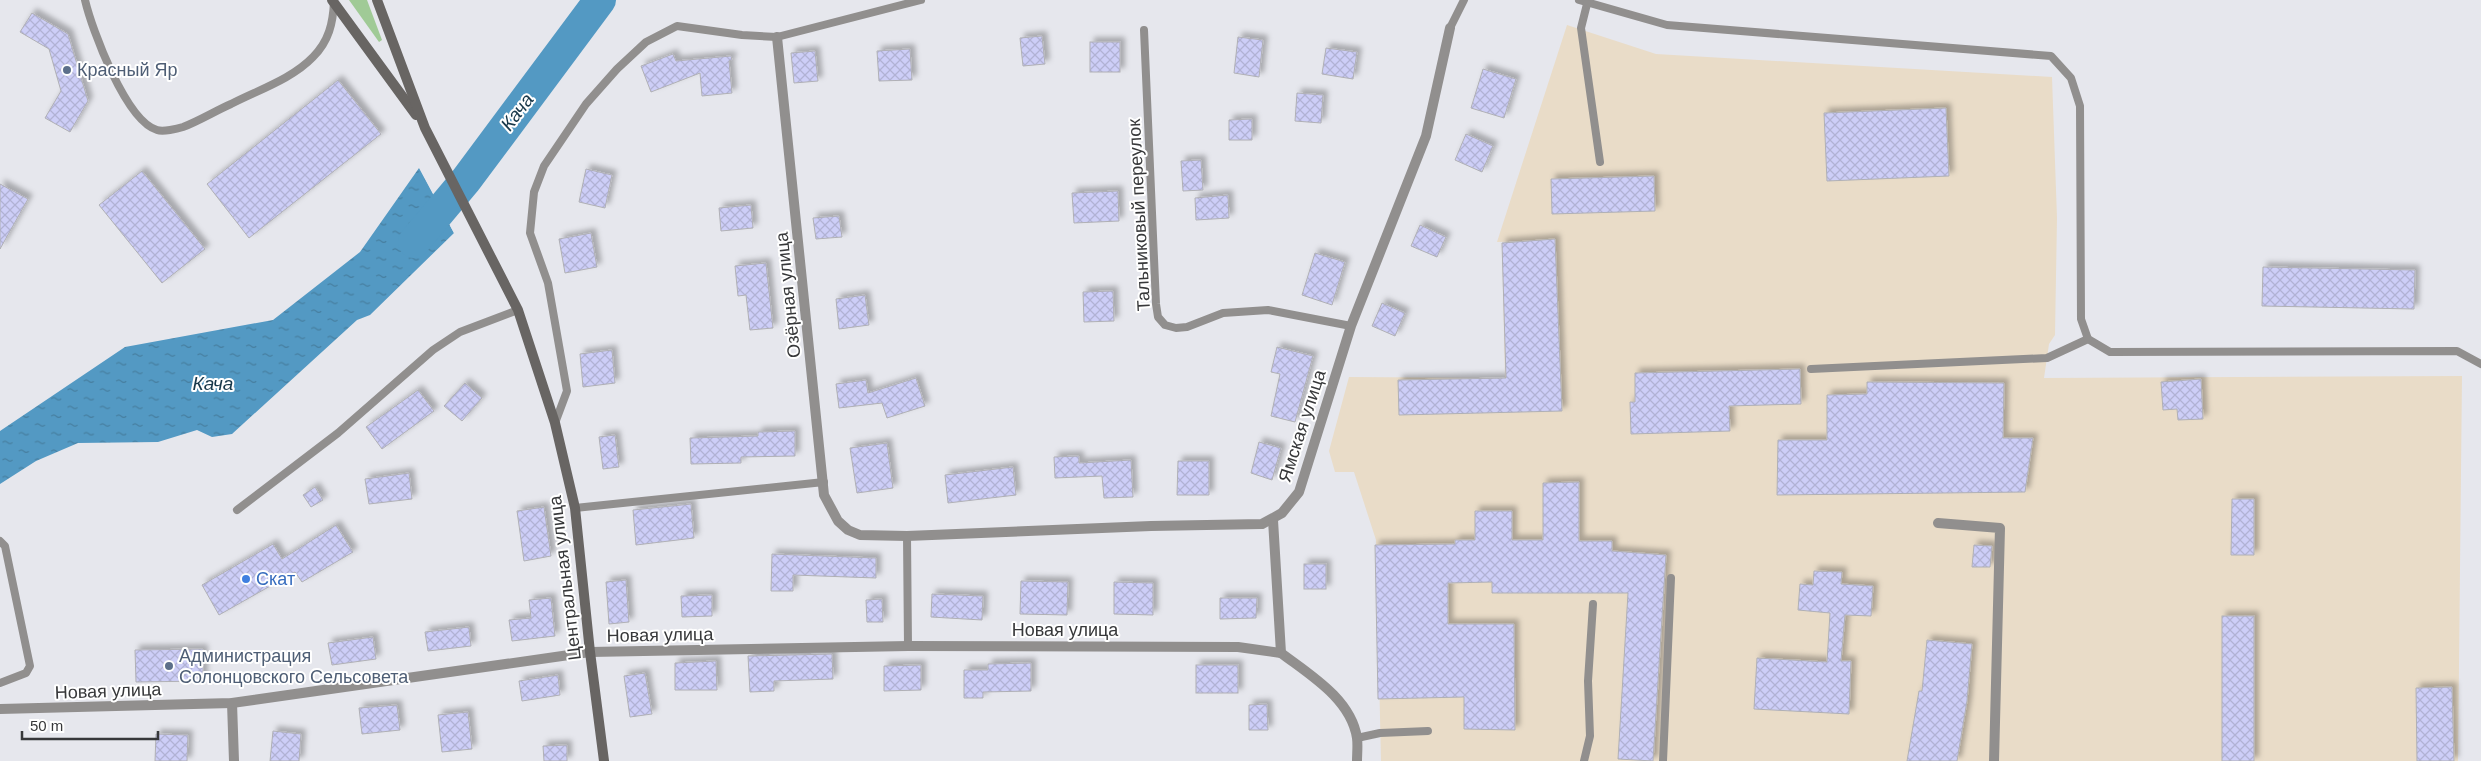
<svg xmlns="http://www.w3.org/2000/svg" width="2481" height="761" font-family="Arial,sans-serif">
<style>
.industrial{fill:#e9dcc8}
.green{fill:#a0ca96}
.water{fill:url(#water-ripples)}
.pier{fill:#e6e7ed}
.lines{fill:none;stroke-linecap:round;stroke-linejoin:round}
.river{stroke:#5399c3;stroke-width:32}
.building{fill:url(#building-cross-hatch);stroke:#b0b0b5;filter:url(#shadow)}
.lane{stroke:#918f8e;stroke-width:8}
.street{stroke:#918f8e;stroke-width:10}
.secondary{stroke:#686563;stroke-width:10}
.service-dot{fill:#5c6f8a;stroke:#fff;stroke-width:2}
.shop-dot{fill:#3f7fe0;stroke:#fff;stroke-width:2}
.labels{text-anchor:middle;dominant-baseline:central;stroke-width:4;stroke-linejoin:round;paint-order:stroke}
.service-label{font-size:18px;fill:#4e5e75;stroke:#fff;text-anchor:start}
.street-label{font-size:18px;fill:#37383a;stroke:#fff}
.shop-label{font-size:18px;fill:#366cbe;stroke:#fff;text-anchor:start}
.water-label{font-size:19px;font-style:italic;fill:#18384a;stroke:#fff}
</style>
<defs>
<pattern id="water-ripples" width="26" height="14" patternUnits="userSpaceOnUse" patternTransform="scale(1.25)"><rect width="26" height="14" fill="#5399c3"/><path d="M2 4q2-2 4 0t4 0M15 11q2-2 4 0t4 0" fill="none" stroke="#467e9f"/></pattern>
<pattern id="building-cross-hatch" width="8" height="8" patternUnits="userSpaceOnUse" patternTransform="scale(1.25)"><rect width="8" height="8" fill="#cdcef7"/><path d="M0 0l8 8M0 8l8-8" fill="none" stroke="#b1b2d4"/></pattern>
<filter id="shadow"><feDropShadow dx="4.5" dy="-4.5" stdDeviation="2.5" flood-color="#0004"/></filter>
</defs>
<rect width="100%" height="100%" fill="#e6e7ed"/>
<polygon class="industrial" points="1567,25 1656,54 2052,77 2057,218 2055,335 2049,344 2044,378 2462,376 2458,761 1381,761 1376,540 1354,472 1335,472 1329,451 1349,377 1505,378 1502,243 1531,241 1497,242"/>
<polygon class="green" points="349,0 367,0 382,40 379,42"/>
<polygon class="water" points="419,168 454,233 370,315 357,320 232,434 212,437 197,430 158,442 78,443 36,461 0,484 0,431 125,347 273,320 360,252"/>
<polygon class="pier" points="418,165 422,166 456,231 455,235"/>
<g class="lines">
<polyline class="river" points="414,242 466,180 600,0"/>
</g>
<g class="building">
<polygon points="32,13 68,34 88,101 70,132 45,118 61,91 49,49 20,32"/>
<polygon points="1042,36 1045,64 1023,66 1020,38"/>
<polygon points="1238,37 1263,40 1259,77 1234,73"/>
<rect x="1090" y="42" width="30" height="30"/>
<polygon points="1326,48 1357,52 1353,79 1322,74"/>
<polygon points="910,49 912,80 879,81 877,51"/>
<polygon points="815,51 818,81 794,83 791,53"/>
<polygon points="673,54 676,61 731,56 732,60 729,61 732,93 702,96 700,73 651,92 641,66"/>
<polygon points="1483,69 1516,79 1504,118 1471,108"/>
<polygon points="338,80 381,134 249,238 207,184"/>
<polygon points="1297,93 1323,95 1321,123 1295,121"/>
<polygon points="1946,108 1949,176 1827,181 1824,113"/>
<polygon points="1252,119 1252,140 1229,140 1229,120"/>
<polygon points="1466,134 1493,146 1482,172 1455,160"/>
<polygon points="1201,160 1203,190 1183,191 1181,161"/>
<polygon points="586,169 612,175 605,208 579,202"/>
<polygon points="142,171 205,249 162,283 99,205"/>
<polygon points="1654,176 1655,211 1552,214 1551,179"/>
<polygon points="0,184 28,199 0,249"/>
<polygon points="1118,191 1119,221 1074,223 1072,193"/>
<polygon points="1228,195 1229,218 1196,220 1195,198"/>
<polygon points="751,205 753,228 721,231 719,208"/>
<polygon points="839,216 842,237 816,239 813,218"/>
<polygon points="1420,225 1446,237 1437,257 1411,246"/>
<polygon points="591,233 597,267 565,273 559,239"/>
<polygon points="1555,239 1562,411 1399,415 1398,380 1506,378 1502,243"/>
<polygon points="1315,253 1345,262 1332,305 1302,295"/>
<polygon points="766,263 773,328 750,330 746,295 738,296 735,266"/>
<polygon points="2263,267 2415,270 2414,309 2262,306"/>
<polygon points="1113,291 1114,321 1084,322 1083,292"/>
<polygon points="865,295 869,325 839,329 836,299"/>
<polygon points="1382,303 1405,313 1395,336 1372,326"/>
<polygon points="1277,347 1313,356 1295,422 1271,416 1280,374 1271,372"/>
<polygon points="612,350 615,383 583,387 580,354"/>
<polygon points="1800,369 1801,404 1729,406 1730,431 1631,434 1630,402 1635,402 1635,373"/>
<polygon points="916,378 925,406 887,418 882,403 839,408 836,384 866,380 868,393"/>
<polygon points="2201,379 2203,419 2178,420 2177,409 2163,410 2161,382"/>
<polygon points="1867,382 2004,383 2003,438 2033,438 2025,492 1777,495 1778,440 1827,440 1827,395 1867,394"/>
<polygon points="465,383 482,398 462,421 444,406"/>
<polygon points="418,390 434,411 382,449 366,427"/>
<polygon points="795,431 795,456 741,457 741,463 691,464 690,438 758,436 758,432"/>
<polygon points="615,435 619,467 603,469 599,437"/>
<polygon points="1259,442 1281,448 1272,480 1251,473"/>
<polygon points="887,443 893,488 857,493 850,448"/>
<polygon points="1079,456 1079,463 1131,460 1133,497 1104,498 1102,476 1055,478 1054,457"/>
<polygon points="1178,461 1209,461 1209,495 1177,495"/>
<polygon points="1013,467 1016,495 948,503 945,475"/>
<polygon points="409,473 412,499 369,504 365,479"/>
<polygon points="1579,482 1579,541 1612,541 1612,551 1666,555 1653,761 1618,759 1628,593 1492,593 1492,582 1448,583 1448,624 1514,624 1515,730 1464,729 1464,697 1378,699 1375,545 1455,544 1455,540 1475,540 1475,511 1512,511 1512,540 1543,540 1543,483"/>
<polygon points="315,487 323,500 311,507 303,495"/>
<polygon points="2232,499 2254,499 2254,555 2231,555"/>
<polygon points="691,504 694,538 636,545 633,510"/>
<polygon points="544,507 551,556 524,561 517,511"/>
<polygon points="336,525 353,552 302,582 295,572 219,615 202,585 273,544 282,559"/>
<polygon points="1974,545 1992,546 1990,567 1972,567"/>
<polygon points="772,554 876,558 876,578 793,575 793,591 771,591"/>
<rect x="1304" y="564" width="22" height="25"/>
<polygon points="1814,571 1842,572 1841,584 1873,586 1871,616 1845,615 1841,661 1851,661 1849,714 1754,709 1757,658 1827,662 1830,613 1798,610 1800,584 1813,585"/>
<polygon points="626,580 629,622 609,624 606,582"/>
<polygon points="1021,581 1068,582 1067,615 1020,614"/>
<polygon points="1114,582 1153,583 1153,615 1114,614"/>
<polygon points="932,594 983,596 982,620 931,617"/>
<polygon points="712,595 712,616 682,617 681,596"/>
<polygon points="551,598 555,636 512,641 509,620 531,618 529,600"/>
<polygon points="1220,598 1257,598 1256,618 1220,619"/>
<polygon points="882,599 883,622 867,622 866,600"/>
<rect x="2222" y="616" width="32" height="145"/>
<polygon points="469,627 471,646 428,651 425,632"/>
<polygon points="373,637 376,659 332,665 328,643"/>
<polygon points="1927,640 1972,644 1967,701 1957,761 1907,761 1919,691 1922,691"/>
<polygon points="203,649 203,681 136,682 135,650"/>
<polygon points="832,654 833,679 774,681 774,691 750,692 748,656"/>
<polygon points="716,661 717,690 675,690 675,663"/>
<polygon points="1031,663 1031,691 983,692 983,698 964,698 964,670 988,670 988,664"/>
<polygon points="921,665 921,690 884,691 884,666"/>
<rect x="1196" y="665" width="42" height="28"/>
<polygon points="645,673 652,714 630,717 624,676"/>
<polygon points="558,675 560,695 522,701 519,681"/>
<polygon points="2452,687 2454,761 2417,761 2416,688"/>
<polygon points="1267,704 1268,730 1249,730 1249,705"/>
<polygon points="397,705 400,730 362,734 359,708"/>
<polygon points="468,712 472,749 442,752 438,715"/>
<polygon points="273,731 301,734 299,761 270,761"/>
<polygon points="156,734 188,735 187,761 155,761"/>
<polygon points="567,745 567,761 544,761 543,746"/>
</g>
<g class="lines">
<g class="lane">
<path d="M85,0C92,30 126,121 157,130C163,132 177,129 183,127C199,121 215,111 231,104C258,90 292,79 313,57C329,41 333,23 334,2"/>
<polyline points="1579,0 1667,25 2051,56 2071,78 2080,106 2081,319 2088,339 2110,352 2457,351 2481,364"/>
<polyline points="1587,4 1581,28 1600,162"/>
<polyline points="1450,28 1464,0"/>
<polyline points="1144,30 1156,304 1158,317 1165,325 1176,328 1187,327 1223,313 1268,310 1351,326"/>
<polyline points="1811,369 2047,358 2088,339"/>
<polyline points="555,423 567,391 548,283 530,233 534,192 544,166 586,104 617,69 646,42 677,26 742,35 777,37 921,0"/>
<polyline points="575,508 824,482"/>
<polyline points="237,510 338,433 433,350 460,332 518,310"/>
<polyline points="907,536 908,646"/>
<polyline points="0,541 5,546 30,666 26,673 0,683"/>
<polyline points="1357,738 1380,733 1428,731"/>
<polyline points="1584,761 1590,736 1588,681 1593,604"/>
<polyline points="1663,761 1671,578"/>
</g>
<g class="street">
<polyline points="777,37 824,495 838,521 848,530 860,535 907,536 1151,526 1262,524 1282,513 1299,492 1351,326 1426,136 1450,28"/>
<path d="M1273,520L1281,653C1310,675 1351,699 1357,738C1358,745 1357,754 1357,761"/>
<polyline points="1938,523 2000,528 1994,761"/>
<polyline points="232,703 234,761"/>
<polyline points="0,709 232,703 590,652 908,646 1238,647 1281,653"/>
</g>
<g class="secondary">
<polyline points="332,0 416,115"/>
<polyline points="377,0 425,128 518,310 555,423 575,508 590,652 604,761"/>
</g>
</g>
<g class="service-dot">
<circle cx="67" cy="70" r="5"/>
<circle cx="169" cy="666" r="5"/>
</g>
<circle class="shop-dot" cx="246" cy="579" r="5"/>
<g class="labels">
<g class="service-label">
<text x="77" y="70">Красный Яр</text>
<text x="179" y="656">Администрация<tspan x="179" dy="21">Солонцовского Сельсовета</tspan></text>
</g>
<g class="street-label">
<text transform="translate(1139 215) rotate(-93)">Тальниковый переулок</text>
<text transform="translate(788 295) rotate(-96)">Озёрная улица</text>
<text transform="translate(1302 426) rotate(-72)">Ямская улица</text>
<text transform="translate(565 578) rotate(-97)">Центральная улица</text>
<text x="1065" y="630">Новая улица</text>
<text transform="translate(660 635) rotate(-1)">Новая улица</text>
<text transform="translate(108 691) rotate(-2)">Новая улица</text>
</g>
<g class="shop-label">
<text x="256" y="579">Скат</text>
</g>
<g class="water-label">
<text transform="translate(517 112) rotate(-53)">Кача</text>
<text x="213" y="383">Кача</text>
</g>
</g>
<path d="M22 731v8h136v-8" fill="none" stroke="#37383a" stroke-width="2.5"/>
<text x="30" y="731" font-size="15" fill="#37383a" stroke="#ffffff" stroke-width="4" paint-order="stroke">50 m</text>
</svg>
